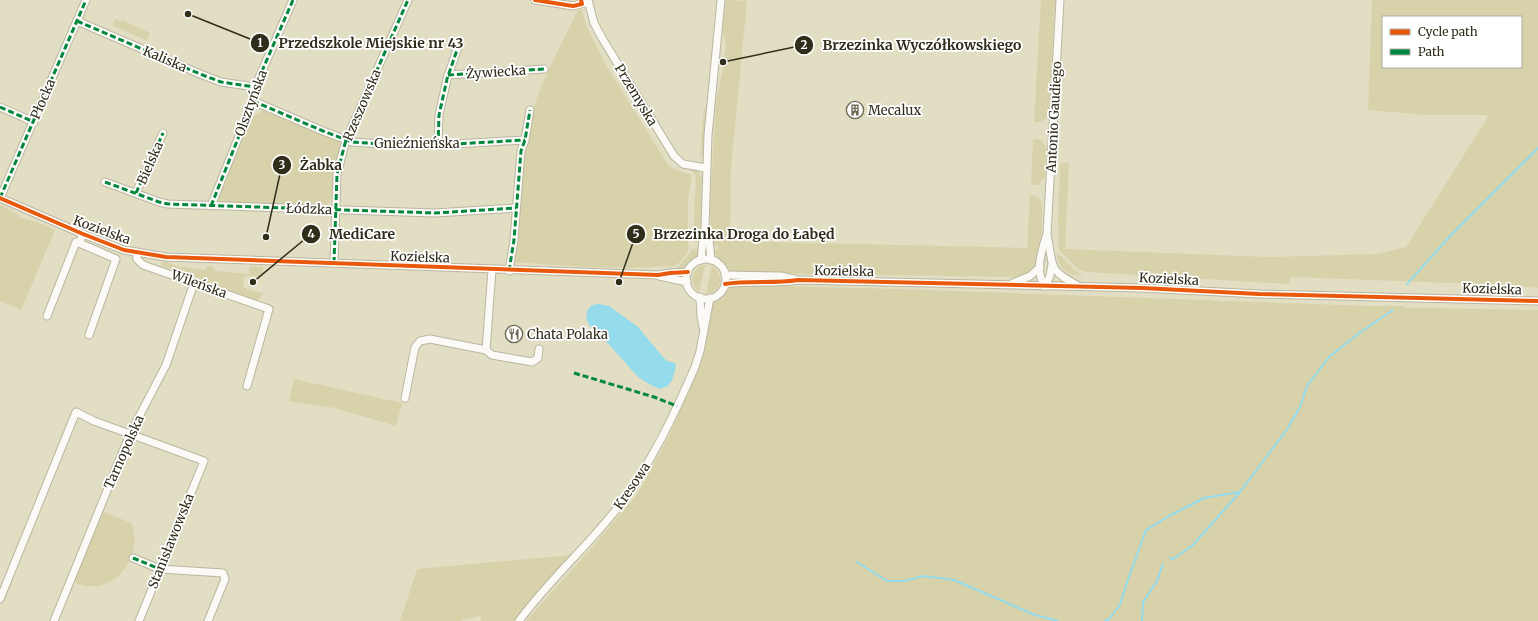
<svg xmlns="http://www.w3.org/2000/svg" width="1538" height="621" font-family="Merriweather,serif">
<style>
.green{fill:#d8d2ab;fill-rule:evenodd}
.water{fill:#94dceb}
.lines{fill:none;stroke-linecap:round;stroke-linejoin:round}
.stream{stroke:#94dceb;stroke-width:2}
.minor-casing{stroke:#b9b6a1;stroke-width:9}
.minor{stroke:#fbfaf6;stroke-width:7}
.quiet{stroke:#00873e;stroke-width:3;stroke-dasharray:6 3;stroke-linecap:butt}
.cycleway-casing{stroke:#fff;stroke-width:6}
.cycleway{stroke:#e8590c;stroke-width:4}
.labels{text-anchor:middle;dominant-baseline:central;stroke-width:3.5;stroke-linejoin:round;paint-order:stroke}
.street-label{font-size:13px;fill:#302d1a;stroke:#fff}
.poi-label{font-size:13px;fill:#302d1a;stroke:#fff;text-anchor:start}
.leader{fill:none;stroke:#302d1a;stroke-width:1.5}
.callout-dot{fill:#302d1a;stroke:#fff;stroke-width:1.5}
.mark-label{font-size:12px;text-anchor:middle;font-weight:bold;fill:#fff}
.callout-label{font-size:14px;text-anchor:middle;font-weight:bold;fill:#302d1a;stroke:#fff;stroke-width:3.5;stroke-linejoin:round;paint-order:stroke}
</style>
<rect width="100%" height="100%" fill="#e2dec3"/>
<g class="green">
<path d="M726,0L747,1L731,168L730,241L1027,248L1030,195C1035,195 1038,197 1041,201C1045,208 1040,258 1035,266C1032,272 1026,274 1020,277L736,273C725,268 719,260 713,251L718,249V246L712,243L710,209L716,101L724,64L726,43L722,28Z"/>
<path d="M1041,0H1055L1049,114C1045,121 1042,122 1034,122Z"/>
<path d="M1372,0H1538V288L1503,285L1290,277V284L1086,272L1078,269L1059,250L1058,219L1060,163H1069L1065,249L1268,257L1377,254L1406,247L1489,115H1427L1368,110ZM1383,17H1521V67H1383Z"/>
<path d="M581,9L587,27L606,65L668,165L679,171L692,175L688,198V243C691,251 682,261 675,266L629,268L584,267L512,262C517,212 518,157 533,109C544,75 562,44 577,12Z"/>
<polygon points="115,19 121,22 122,20 150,33 147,41 112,25"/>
<polygon points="707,107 702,155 700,159 704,108"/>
<polygon points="264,110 268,111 338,140 342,146 334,174 331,200 328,205 325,207 217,203 216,200 248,122 254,116"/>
<polygon points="1033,139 1042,140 1042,142 1047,149 1045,176 1039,185 1031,185"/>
<path d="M689,168C694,169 700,172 702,177L700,242H694L693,240L696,176Z"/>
<polygon points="0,205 19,215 18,217 43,224 55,230 21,310 0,301"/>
<path d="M693,249L700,250C697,260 687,268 678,270L679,266Z"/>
<path d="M1057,254C1068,259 1072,272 1084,275C1069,277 1058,270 1057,254Z"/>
<polygon points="164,261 176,266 205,270 208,266 212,266 216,271 249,274 250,266 263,267 263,277 244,276 243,287 263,294 258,300 253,301 160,265"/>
<path d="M705,265L699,292C688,283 691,267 705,265Z"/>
<path d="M712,266C725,274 722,293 706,294Z"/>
<polygon points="737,285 900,289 1369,306 1405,306 1405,308 1422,308 1538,310 1538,621 526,621 595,544 638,493 668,438 696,375 705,347 711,306 724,292 733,286"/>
<polygon points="294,379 402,403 396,426 335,408 289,401"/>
<path d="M102,511L131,523C146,558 110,600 74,582Z"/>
<polygon points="572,555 531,599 514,621 481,621 480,616 459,621 400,621 417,569"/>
</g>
<polygon class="water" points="599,304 609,306 638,327 662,356 667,361 675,363 676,367 672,380 668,386 659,389 649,384 638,377 603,338 591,328 586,318 588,309 592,305"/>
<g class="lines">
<g class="stream">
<polyline points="1407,284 1451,235 1538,148"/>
<polyline points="1170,558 1173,559 1192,546 1240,492 1288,428 1300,407 1307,386 1329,357 1362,331 1393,310"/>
<polyline points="857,562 887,581 904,581 924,576 954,580 1035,615 1058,621"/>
<polyline points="1105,621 1109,619 1120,605 1127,582 1146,530 1169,516 1204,498 1239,492"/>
<polyline points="1142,621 1143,602 1157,581 1163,564"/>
</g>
<defs>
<g id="minor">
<polyline points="535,0 573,6 588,2"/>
<polyline points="588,0 594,23 602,38 674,156 683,164 706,168"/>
<polyline points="77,21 200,74 221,82 255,87"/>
<polyline points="448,75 544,69"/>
<polyline points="253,101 323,131 352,142 396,145 438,145 525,140"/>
<polyline points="0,107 34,122"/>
<polyline points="438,145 439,115 447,79 458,47"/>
<polyline points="105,182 159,202 168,204 435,213 516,208"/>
<polyline points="136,193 163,133"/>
<polyline points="0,198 83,234 124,250 166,257 658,275 670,273 688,272"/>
<polyline points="0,198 86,0"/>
<polyline points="211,206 253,101 255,87 293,0"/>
<polyline points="705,228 709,239 711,260"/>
<polyline points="83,234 79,243 116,259 89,335"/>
<path d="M1047,235C1054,265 1046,269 1077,285"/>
<polyline points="136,252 137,259 143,265 269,309 247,386"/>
<circle cx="706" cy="279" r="20"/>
<polyline points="701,260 703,239 705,228 708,135 721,0"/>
<polyline points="334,263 337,174 346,140 408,0"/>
<polyline points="509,271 514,240 521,151 525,140 530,110"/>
<polyline points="725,275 781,276 794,279"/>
<polyline points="659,276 687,282"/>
<polyline points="1013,283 1030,276 1040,267"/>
<path d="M725,284C749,280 774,284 798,280L1142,288L1259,294L1538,301"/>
<path d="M1045,286C1034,271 1042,250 1047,234L1060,0"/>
<polyline points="1045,286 1050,276 1052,264"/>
<polyline points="700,297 701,316 703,327"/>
<polyline points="47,316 76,242 79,243"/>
<polyline points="486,350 492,270"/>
<polyline points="405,398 415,347 420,341 430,339 486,350 492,355 532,362 538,358 539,349"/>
<polyline points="133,558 160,569 223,573 225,579 208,621"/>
<polyline points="0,599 76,412 94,421 204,461 139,621"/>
<polyline points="54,621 130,434 166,365 194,283"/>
<path d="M519,621C549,580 588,546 619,506C651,464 674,415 695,367L700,351L710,298"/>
</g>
</defs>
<use href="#minor" class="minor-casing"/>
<use href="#minor" class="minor"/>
<g class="quiet">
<polyline points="77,21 200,74 221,82 255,87"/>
<polyline points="448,75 544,69"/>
<polyline points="253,101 323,131 352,142 396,145 438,145 525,140"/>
<polyline points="0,107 34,122"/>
<polyline points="438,145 439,115 447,79 458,47"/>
<polyline points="105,182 159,202 168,204 435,213 516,208"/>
<polyline points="136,193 163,133"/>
<polyline points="0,198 86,0"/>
<polyline points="211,206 253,101 255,87 293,0"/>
<polyline points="334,263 337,174 346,140 408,0"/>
<polyline points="509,271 514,240 521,151 525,140 530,110"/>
<polyline points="574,373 654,397 677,406"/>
<polyline points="133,558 160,569"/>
</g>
<defs>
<g id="cycleway">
<polyline points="535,0 573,6 582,4 581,0"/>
<polyline points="0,198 83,234 124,250 166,257 658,275 670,273 688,272"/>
<path d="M725,284C749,280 774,284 798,280L1142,288L1259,294L1538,301"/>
</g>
</defs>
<use href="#cycleway" class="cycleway-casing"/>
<use href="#cycleway" class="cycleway"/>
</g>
<defs>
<symbol id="building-ring" viewBox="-11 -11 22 22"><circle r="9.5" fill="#fff" stroke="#6e6b55" stroke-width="1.5"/><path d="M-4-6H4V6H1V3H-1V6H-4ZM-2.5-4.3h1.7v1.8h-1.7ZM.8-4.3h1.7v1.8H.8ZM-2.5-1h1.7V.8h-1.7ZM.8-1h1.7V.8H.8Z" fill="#6e6b55"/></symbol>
<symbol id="restaurant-ring" viewBox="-11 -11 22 22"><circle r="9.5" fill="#fff" stroke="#6e6b55" stroke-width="1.5"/><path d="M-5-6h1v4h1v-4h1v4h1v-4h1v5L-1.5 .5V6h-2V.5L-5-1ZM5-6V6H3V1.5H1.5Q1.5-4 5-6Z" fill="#6e6b55"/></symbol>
</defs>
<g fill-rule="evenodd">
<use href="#building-ring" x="845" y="100" width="20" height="20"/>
<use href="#restaurant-ring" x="504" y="324" width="20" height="20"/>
</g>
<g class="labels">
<g class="street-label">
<text transform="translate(165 59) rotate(23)">Kaliska</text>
<text transform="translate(496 72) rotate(-4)">Żywiecka</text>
<text transform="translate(636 95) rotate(59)">Przemyska</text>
<text transform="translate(43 99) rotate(-67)">Płocka</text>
<text transform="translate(251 103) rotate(-70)">Olsztyńska</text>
<text transform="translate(362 105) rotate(-67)">Rzeszowska</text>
<text transform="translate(1054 117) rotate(-87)">Antonio Gaudiego</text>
<text x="417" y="143">Gnieźnieńska</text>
<text transform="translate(150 163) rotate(-66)">Bielska</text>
<text transform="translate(309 209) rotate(2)">Łódzka</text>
<text transform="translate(102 230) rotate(20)">Kozielska</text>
<text transform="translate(420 257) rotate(2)">Kozielska</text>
<text transform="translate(844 271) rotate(1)">Kozielska</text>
<text transform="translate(1169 279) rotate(3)">Kozielska</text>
<text transform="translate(199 284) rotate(20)">Wileńska</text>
<text transform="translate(1492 289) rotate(2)">Kozielska</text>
<text transform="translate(124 452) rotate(-66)">Tarnopolska</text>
<text transform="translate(632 486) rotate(-56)">Kresowa</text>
<text transform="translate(171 541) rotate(-68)">Stanisławowska</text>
</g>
<g class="poi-label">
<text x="868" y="110">Mecalux</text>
<text x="527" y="334">Chata Polaka</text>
</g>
</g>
<path class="leader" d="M188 14L260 43M723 62L804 45M266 237L282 165M253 282L311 234M619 282L636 234"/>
<g class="callout-dot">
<circle cx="188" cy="14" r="4"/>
<circle cx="723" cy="62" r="4"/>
<circle cx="266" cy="237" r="4"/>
<circle cx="253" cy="282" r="4"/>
<circle cx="619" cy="282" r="4"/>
<circle cx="260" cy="43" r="10"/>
<circle cx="804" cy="45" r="10"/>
<circle cx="282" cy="165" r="10"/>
<circle cx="311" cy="234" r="10"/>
<circle cx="636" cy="234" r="10"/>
</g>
<g class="mark-label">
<text x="260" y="47">1</text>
<text x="804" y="49">2</text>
<text x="282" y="169">3</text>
<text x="311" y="238">4</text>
<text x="636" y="238">5</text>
</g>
<g class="callout-label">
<text x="371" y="48">Przedszkole Miejskie nr 43</text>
<text x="922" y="50">Brzezinka Wyczółkowskiego</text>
<text x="321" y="170">Żabka</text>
<text x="362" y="239">MediCare</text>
<text x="744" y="239">Brzezinka Droga do Łabęd</text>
</g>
<rect x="1382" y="16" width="140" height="52" fill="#ffffff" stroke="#acaba3"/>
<rect x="1390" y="29" width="20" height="6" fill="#e8590c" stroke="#acaba3"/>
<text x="1418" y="36" font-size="12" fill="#302d1a">Cycle path</text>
<rect x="1390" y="49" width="20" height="6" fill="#00873e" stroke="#acaba3"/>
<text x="1418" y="56" font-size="12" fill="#302d1a">Path</text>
</svg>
